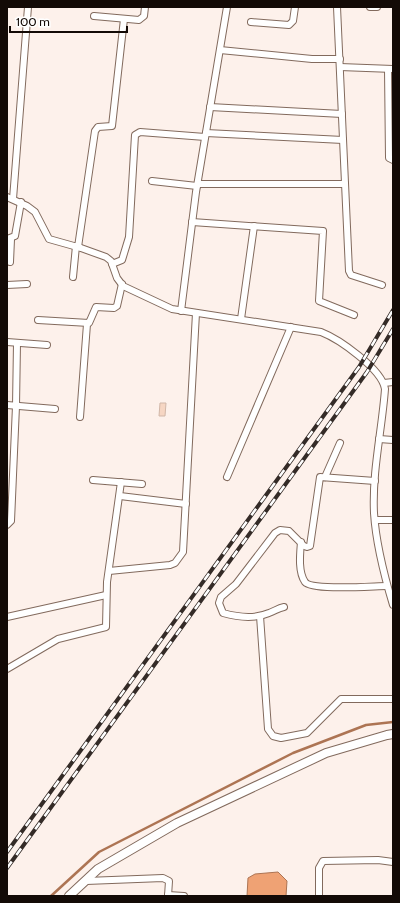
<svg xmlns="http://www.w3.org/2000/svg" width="400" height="903" font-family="Cabin,sans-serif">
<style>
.water{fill:#efa274;stroke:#ad7453}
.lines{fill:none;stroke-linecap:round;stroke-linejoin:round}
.stream{stroke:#ad7453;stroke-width:2.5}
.building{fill:#f6d6c3;stroke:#d1b7a8}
.minor-casing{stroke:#826a5d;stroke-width:8}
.tertiary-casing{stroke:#826a5d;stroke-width:10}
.minor{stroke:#fff;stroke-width:6}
.tertiary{stroke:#fff;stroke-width:8}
.rail-casing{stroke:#342b27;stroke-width:4}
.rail{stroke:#fff;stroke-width:2.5;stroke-dasharray:8;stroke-linecap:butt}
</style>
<rect width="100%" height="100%" fill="#fdf1eb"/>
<polygon class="water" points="278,872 287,881 286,896 247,896 248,878 255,874"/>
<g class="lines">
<polyline class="stream" points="51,896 99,852 293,753 366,725 393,722"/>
</g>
<polygon class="building" points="160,403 166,403 165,416 159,416"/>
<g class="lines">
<defs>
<g id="minor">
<polyline points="337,7 349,271 351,275 382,285"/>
<polyline points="370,7 377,7"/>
<polyline points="94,16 139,20 144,16 145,7"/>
<polyline points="251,22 289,25 293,21 295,7"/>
<polyline points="220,50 312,59 340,59"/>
<polyline points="340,67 393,69"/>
<polyline points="388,69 389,158 393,160"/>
<polyline points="210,107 342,114"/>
<polyline points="206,133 343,140"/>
<polyline points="152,181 197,186"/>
<polyline points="198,184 345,184"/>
<path d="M7,197L27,206L35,212L49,239L81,248L106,257L111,261L117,278L123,286L172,309L321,332C339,339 382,369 385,389C382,430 372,471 374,513C376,545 384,575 393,605"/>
<polyline points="13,199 28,7"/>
<polyline points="192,222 323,231 319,301 354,315"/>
<polyline points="7,239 15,236 21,202"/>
<polyline points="78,247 95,131 98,127 112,126 124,19"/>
<polyline points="10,262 11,239"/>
<polyline points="112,264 122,260 129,237 135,135 140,132 205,137"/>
<polyline points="73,277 76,246"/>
<polyline points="7,285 27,284"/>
<polyline points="181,311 196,192 227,7"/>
<polyline points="241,319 254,226"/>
<polyline points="38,320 89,323 96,307 114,308 117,306 122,284"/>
<polyline points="7,342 47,345"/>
<polyline points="384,383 393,382"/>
<polyline points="7,405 55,409"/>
<polyline points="80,417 87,324"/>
<polyline points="379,439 393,440"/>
<polyline points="227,477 291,327"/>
<polyline points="325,477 340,443"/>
<polyline points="93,480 142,484"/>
<polyline points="120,496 186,504"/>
<polyline points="375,520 393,520"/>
<polyline points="7,525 11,521 16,406 17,343"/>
<path d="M301,542C300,554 298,572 305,582C312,591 374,586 387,586"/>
<polyline points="109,571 170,565 175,563 183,552 196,313"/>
<path d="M284,607C278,608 275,611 269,613C255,619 237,617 223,613L219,603L221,597L236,584L275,533L280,530L289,531L304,546L307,547L310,546L320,477L375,481"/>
<polyline points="260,616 268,729 273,736 281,738 307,733 341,699 393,699"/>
<polyline points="7,617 106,595"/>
<polyline points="7,669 58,639 106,627 107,582 121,482"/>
<polyline points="86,881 163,878 169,881 168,896"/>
<polyline points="168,895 184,896"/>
<polyline points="319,896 319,868 323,861 378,860 393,862"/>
</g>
<polyline id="tertiary" points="69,896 98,869 177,823 326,753 387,735 393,734"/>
</defs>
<use href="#minor" class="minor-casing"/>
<use href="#tertiary" class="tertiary-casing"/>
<use href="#minor" class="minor"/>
<use href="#tertiary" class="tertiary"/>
<defs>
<g id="rail">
<polyline points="7,852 359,367 393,310"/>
<polyline points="7,868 367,372 393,329"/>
</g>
</defs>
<use href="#rail" class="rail-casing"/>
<use href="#rail" class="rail"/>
</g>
<rect width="400" height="903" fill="none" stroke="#130a06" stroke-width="16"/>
<path d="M10 26v6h117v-6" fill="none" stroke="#130a06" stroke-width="2"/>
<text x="16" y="26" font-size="12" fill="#130a06" stroke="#ffffff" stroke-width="3" paint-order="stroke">100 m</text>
</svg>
